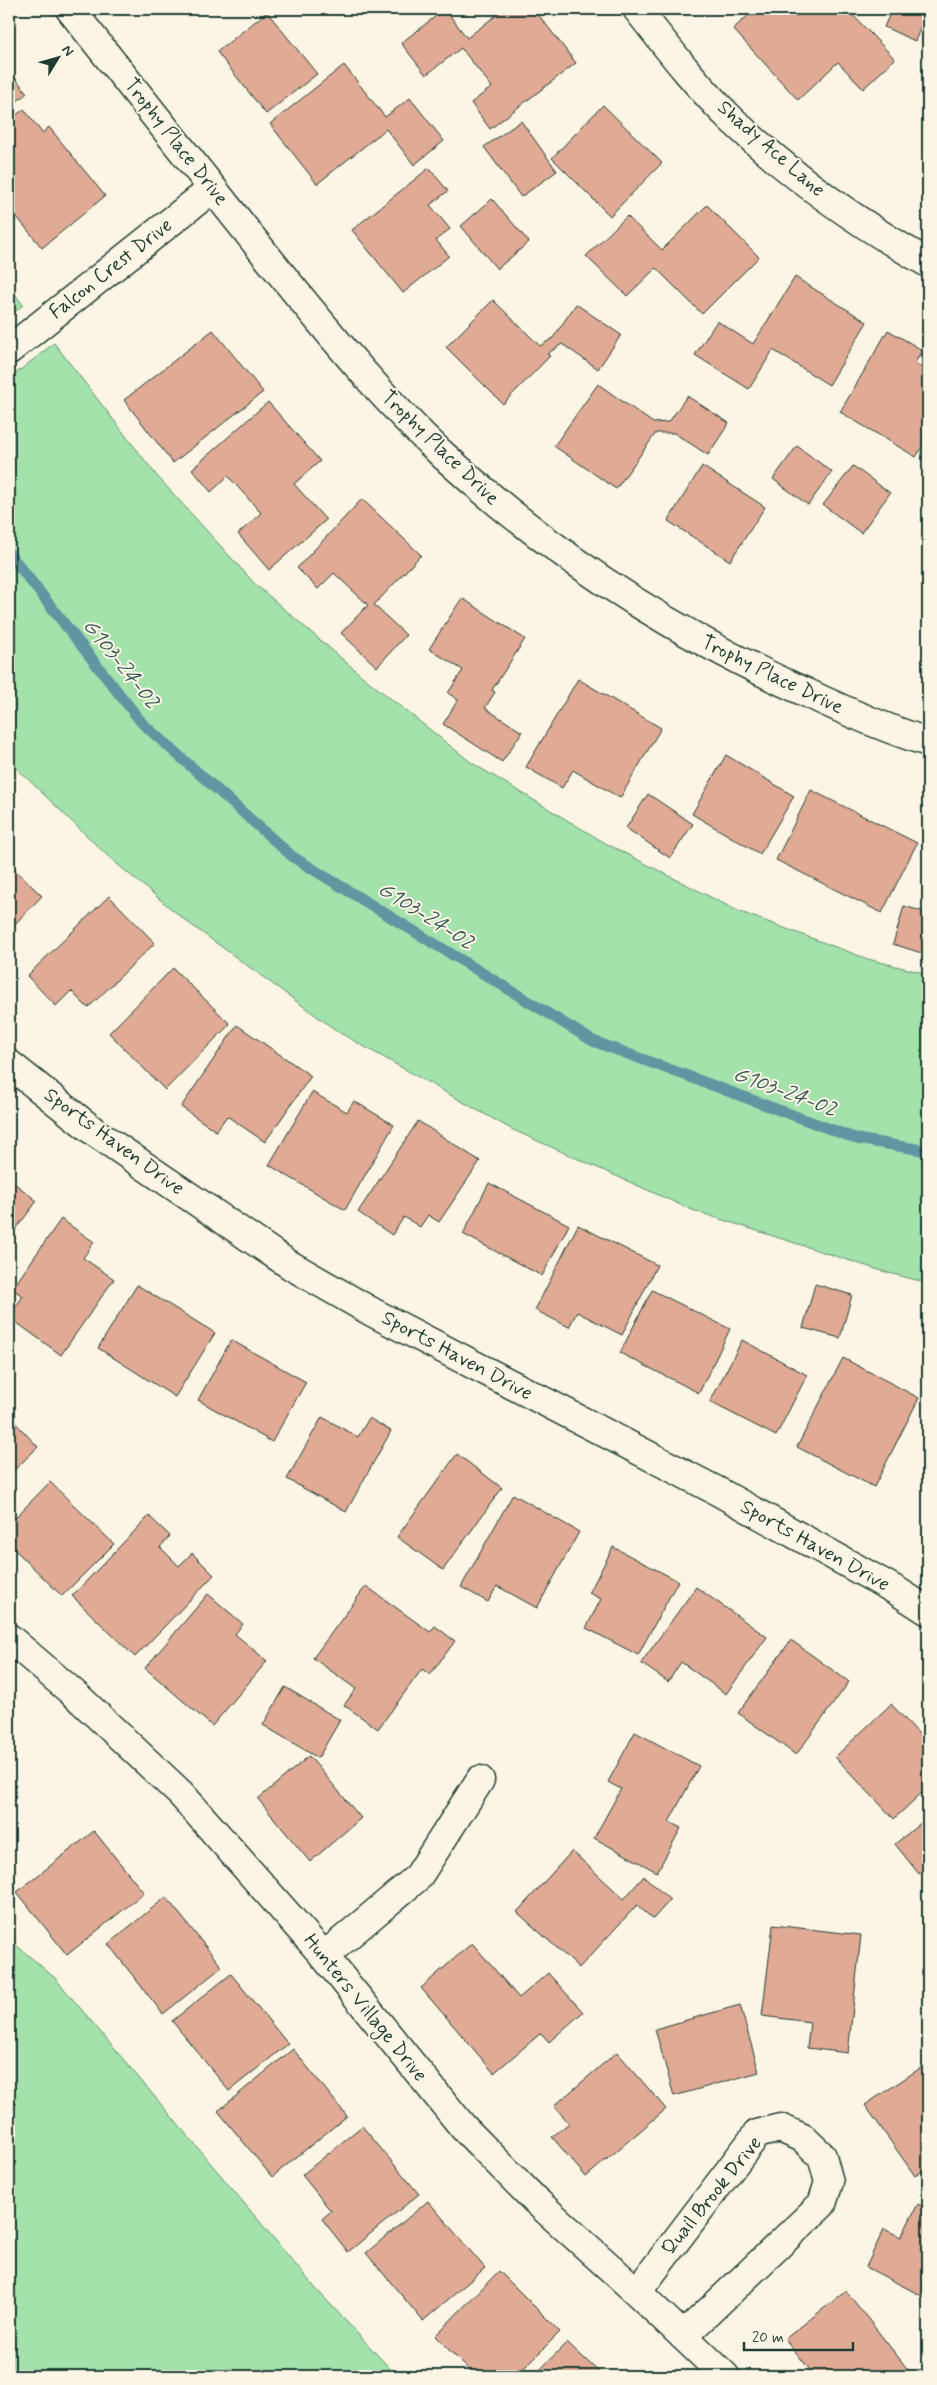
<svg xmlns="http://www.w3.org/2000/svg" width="937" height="2385" font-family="Mynerve,sans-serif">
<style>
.green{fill:#a3e2ab;stroke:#619070}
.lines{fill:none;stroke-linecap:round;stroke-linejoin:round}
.stream{stroke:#5f96a2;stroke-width:11}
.building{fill:#e0aa95;stroke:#1f3d34}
.street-casing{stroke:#1f3d34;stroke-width:31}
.street{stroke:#fcf5e5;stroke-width:28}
.labels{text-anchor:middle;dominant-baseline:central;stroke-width:4;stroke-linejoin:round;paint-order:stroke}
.street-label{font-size:20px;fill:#1f3d34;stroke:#fcf5e5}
.water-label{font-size:21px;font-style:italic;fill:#345b59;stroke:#fcf5e5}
</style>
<rect width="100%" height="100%" fill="#fcf5e5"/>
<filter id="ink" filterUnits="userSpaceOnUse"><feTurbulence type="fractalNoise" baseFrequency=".02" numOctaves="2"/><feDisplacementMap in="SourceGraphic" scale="10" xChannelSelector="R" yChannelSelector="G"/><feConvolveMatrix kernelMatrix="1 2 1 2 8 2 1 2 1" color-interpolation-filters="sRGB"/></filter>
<g filter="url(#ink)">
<g class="green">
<polygon points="9,286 23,305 9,317"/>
<polygon points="54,343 157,476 255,584 362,676 472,763 607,844 738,911 868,959 928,974 928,1283 885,1272 692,1210 511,1129 340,1033 186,921 111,859 9,761 9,379"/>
<polygon points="9,1939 55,1978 317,2290 397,2376 9,2376"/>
</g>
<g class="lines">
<polyline class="stream" points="9,553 142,723 293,857 593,1041 857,1139 928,1151"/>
</g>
<g class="building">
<polygon points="445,9 467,38 504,9 534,9 576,63 490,129 471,103 492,87 461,48 426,75 401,43"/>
<polygon points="755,9 847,9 895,59 863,89 838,62 798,100 733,29"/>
<polygon points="892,9 928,9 915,41 884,27"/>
<polygon points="267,12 317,74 266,114 217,52"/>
<polygon points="344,65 385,117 410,98 444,141 414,165 386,129 317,184 270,124"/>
<polygon points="9,70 27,93 9,108"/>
<polygon points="603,105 662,163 610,216 552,158"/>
<polygon points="24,109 42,133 49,127 105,196 42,248 9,207 9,121"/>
<polygon points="521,121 557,171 521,197 484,147"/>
<polygon points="429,168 448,191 430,205 450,229 436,240 449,256 403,293 352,230"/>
<polygon points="492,199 529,242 497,269 461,226"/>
<polygon points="707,205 759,257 702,314 656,268 627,296 586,256 627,216 662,250"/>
<polygon points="795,277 867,322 829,385 773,350 749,389 695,355 717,321 753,344"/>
<polygon points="493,300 540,346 553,338 576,304 621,335 598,369 562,344 547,354 550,356 503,404 446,347"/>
<polygon points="213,330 263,392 173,463 124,400"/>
<polygon points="888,330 922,350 915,363 928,371 928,437 916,457 840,412"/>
<polygon points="598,384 653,423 669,422 687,396 729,423 708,455 674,433 656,433 616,489 554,446"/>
<polygon points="268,402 320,461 294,484 326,520 269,570 238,534 261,513 228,476 211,492 192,469"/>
<polygon points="797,446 832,472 808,505 773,479"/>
<polygon points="702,466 765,507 730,561 668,521"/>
<polygon points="853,466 890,493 861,533 823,505"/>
<polygon points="362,499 421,555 374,605 406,635 377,667 341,633 368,605 334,573 318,589 297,568"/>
<polygon points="462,598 525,639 492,690 495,692 485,708 522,732 502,762 443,724 458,700 448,693 463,670 429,649"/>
<polygon points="578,679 661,728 620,798 573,770 562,788 526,767"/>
<polygon points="726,755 794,796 760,854 692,814"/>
<polygon points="811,790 917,843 882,913 776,860"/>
<polygon points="648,794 693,824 670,858 626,828"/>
<polygon points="9,864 42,896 9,930"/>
<polygon points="109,896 155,943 88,1008 71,991 56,1006 27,976"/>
<polygon points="904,906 928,913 928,955 893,944"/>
<polygon points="173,968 230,1024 165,1090 109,1033"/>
<polygon points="237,1025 311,1076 265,1142 227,1116 216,1131 181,1107"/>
<polygon points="312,1092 347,1112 354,1101 394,1125 345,1210 269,1165"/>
<polygon points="418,1121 480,1161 439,1222 428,1215 420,1227 404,1217 392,1235 358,1212"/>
<polygon points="9,1179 37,1201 9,1238"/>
<polygon points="489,1183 569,1225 542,1276 463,1234"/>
<polygon points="61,1219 94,1242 83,1258 114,1279 61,1355 9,1317 23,1296 12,1289"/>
<polygon points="578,1225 657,1265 622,1335 577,1312 569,1327 535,1310"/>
<polygon points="815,1284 852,1295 840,1338 803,1328"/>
<polygon points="137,1285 215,1333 175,1397 98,1348"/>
<polygon points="652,1290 730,1329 699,1393 620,1353"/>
<polygon points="231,1340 306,1382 272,1442 198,1400"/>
<polygon points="742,1340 807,1375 776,1436 710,1402"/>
<polygon points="843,1358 919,1398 874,1487 797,1447"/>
<polygon points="9,1416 38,1447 9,1475"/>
<polygon points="322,1417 358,1437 369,1418 391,1431 346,1512 287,1479"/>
<polygon points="457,1454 502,1488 443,1570 397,1537"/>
<polygon points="50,1482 114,1544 62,1596 9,1544 9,1524"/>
<polygon points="513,1494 579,1532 537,1608 497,1586 488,1602 461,1587"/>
<polygon points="149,1516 170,1536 160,1547 179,1566 192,1553 214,1575 135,1657 72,1596"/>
<polygon points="613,1547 678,1581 638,1655 586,1628 601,1599 589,1593"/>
<polygon points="366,1586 430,1632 435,1626 455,1641 430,1675 422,1669 378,1729 344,1705 356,1689 313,1658"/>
<polygon points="696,1587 767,1637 726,1694 681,1662 668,1682 641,1663"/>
<polygon points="208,1594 243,1624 235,1634 267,1661 212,1726 145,1668"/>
<polygon points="791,1640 849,1682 796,1755 738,1713"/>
<polygon points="285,1687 340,1720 318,1758 263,1725"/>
<polygon points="891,1704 921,1736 928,1730 928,1787 894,1819 835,1757"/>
<polygon points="635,1732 699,1766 669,1822 681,1828 657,1872 594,1838 621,1789 608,1782"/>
<polygon points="309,1756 361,1818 310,1862 258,1799"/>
<polygon points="928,1817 928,1867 919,1874 895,1844"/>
<polygon points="94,1831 144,1893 67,1955 17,1892"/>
<polygon points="572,1851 624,1899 644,1876 670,1900 653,1919 637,1905 579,1968 517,1912"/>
<polygon points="166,1897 222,1967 163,2014 108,1944"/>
<polygon points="773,1925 861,1935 848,2053 807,2048 810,2022 762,2016"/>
<polygon points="472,1943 519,1998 548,1973 583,2012 549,2042 541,2033 494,2073 421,1988"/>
<polygon points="231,1974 288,2044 229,2091 172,2021"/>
<polygon points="740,2005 759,2072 674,2096 655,2029"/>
<polygon points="293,2049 347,2116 272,2177 218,2111"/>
<polygon points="617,2052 666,2109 586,2177 552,2137 569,2123 554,2106"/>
<polygon points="928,2063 928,2167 915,2176 865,2105"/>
<polygon points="362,2126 419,2194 348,2252 322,2219 331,2211 302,2175"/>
<polygon points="428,2201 485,2268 423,2321 366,2253"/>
<polygon points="918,2204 928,2210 928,2299 866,2267 884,2229 901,2237"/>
<polygon points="499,2271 560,2332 516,2376 475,2376 435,2336"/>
<polygon points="846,2291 913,2376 815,2376 785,2339"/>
<polygon points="567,2342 603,2376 534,2376"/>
</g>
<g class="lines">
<defs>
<g id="street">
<path d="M70,9C135,90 199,172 264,253C321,323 378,395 444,456C551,554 673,633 805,692C845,711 886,729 928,742"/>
<path d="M637,9C667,47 696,85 731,119C789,175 858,223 928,263"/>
<polyline points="9,350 212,189"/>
<polyline points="9,1064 96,1133 290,1265 372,1312 719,1492 897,1591 928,1611"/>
<polyline points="9,1638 79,1698 181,1794 324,1956 463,2127 535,2200 637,2292 725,2376"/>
<polyline points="324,1956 418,1877 480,1780"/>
<polyline points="637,2292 757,2134 780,2128 803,2138 822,2156 829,2182 822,2204 683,2336"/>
</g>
</defs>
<use href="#street" class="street-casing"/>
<use href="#street" class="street"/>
</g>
</g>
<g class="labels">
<g class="street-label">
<text transform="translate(176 142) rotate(52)">Trophy Place Drive</text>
<text transform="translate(771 149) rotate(41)">Shady Ace Lane</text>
<text transform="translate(111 269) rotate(-38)">Falcon Crest Drive</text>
<text transform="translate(440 448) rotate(44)">Trophy Place Drive</text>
<text transform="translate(772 675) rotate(26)">Trophy Place Drive</text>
<text transform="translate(114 1142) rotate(36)">Sports Haven Drive</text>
<text transform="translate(457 1356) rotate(28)">Sports Haven Drive</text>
<text transform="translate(815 1546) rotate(29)">Sports Haven Drive</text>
<text transform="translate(365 2008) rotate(51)">Hunters Village Drive</text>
<text transform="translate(712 2196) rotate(-51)">Quail Brook Drive</text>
</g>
<g class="water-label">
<text transform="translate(121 664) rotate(51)">G103-24-02</text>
<text transform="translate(426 916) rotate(32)">G103-24-02</text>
<text transform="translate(785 1092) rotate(20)">G103-24-02</text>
</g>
</g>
<rect width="937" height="2385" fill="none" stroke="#fcf5e5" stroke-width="30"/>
<rect x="15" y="15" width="907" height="2355" fill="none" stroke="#1f3d34" stroke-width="2" filter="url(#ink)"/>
<g transform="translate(58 58) rotate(53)" stroke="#fcf5e5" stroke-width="4" paint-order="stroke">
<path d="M0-4L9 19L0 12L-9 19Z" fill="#1f3d34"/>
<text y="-8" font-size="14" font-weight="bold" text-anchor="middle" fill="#1f3d34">N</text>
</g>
<path d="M744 2342v8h109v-8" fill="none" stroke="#1f3d34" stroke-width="2.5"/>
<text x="752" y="2342" font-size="15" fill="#1f3d34" stroke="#fcf5e5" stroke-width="4" paint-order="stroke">20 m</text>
</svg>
